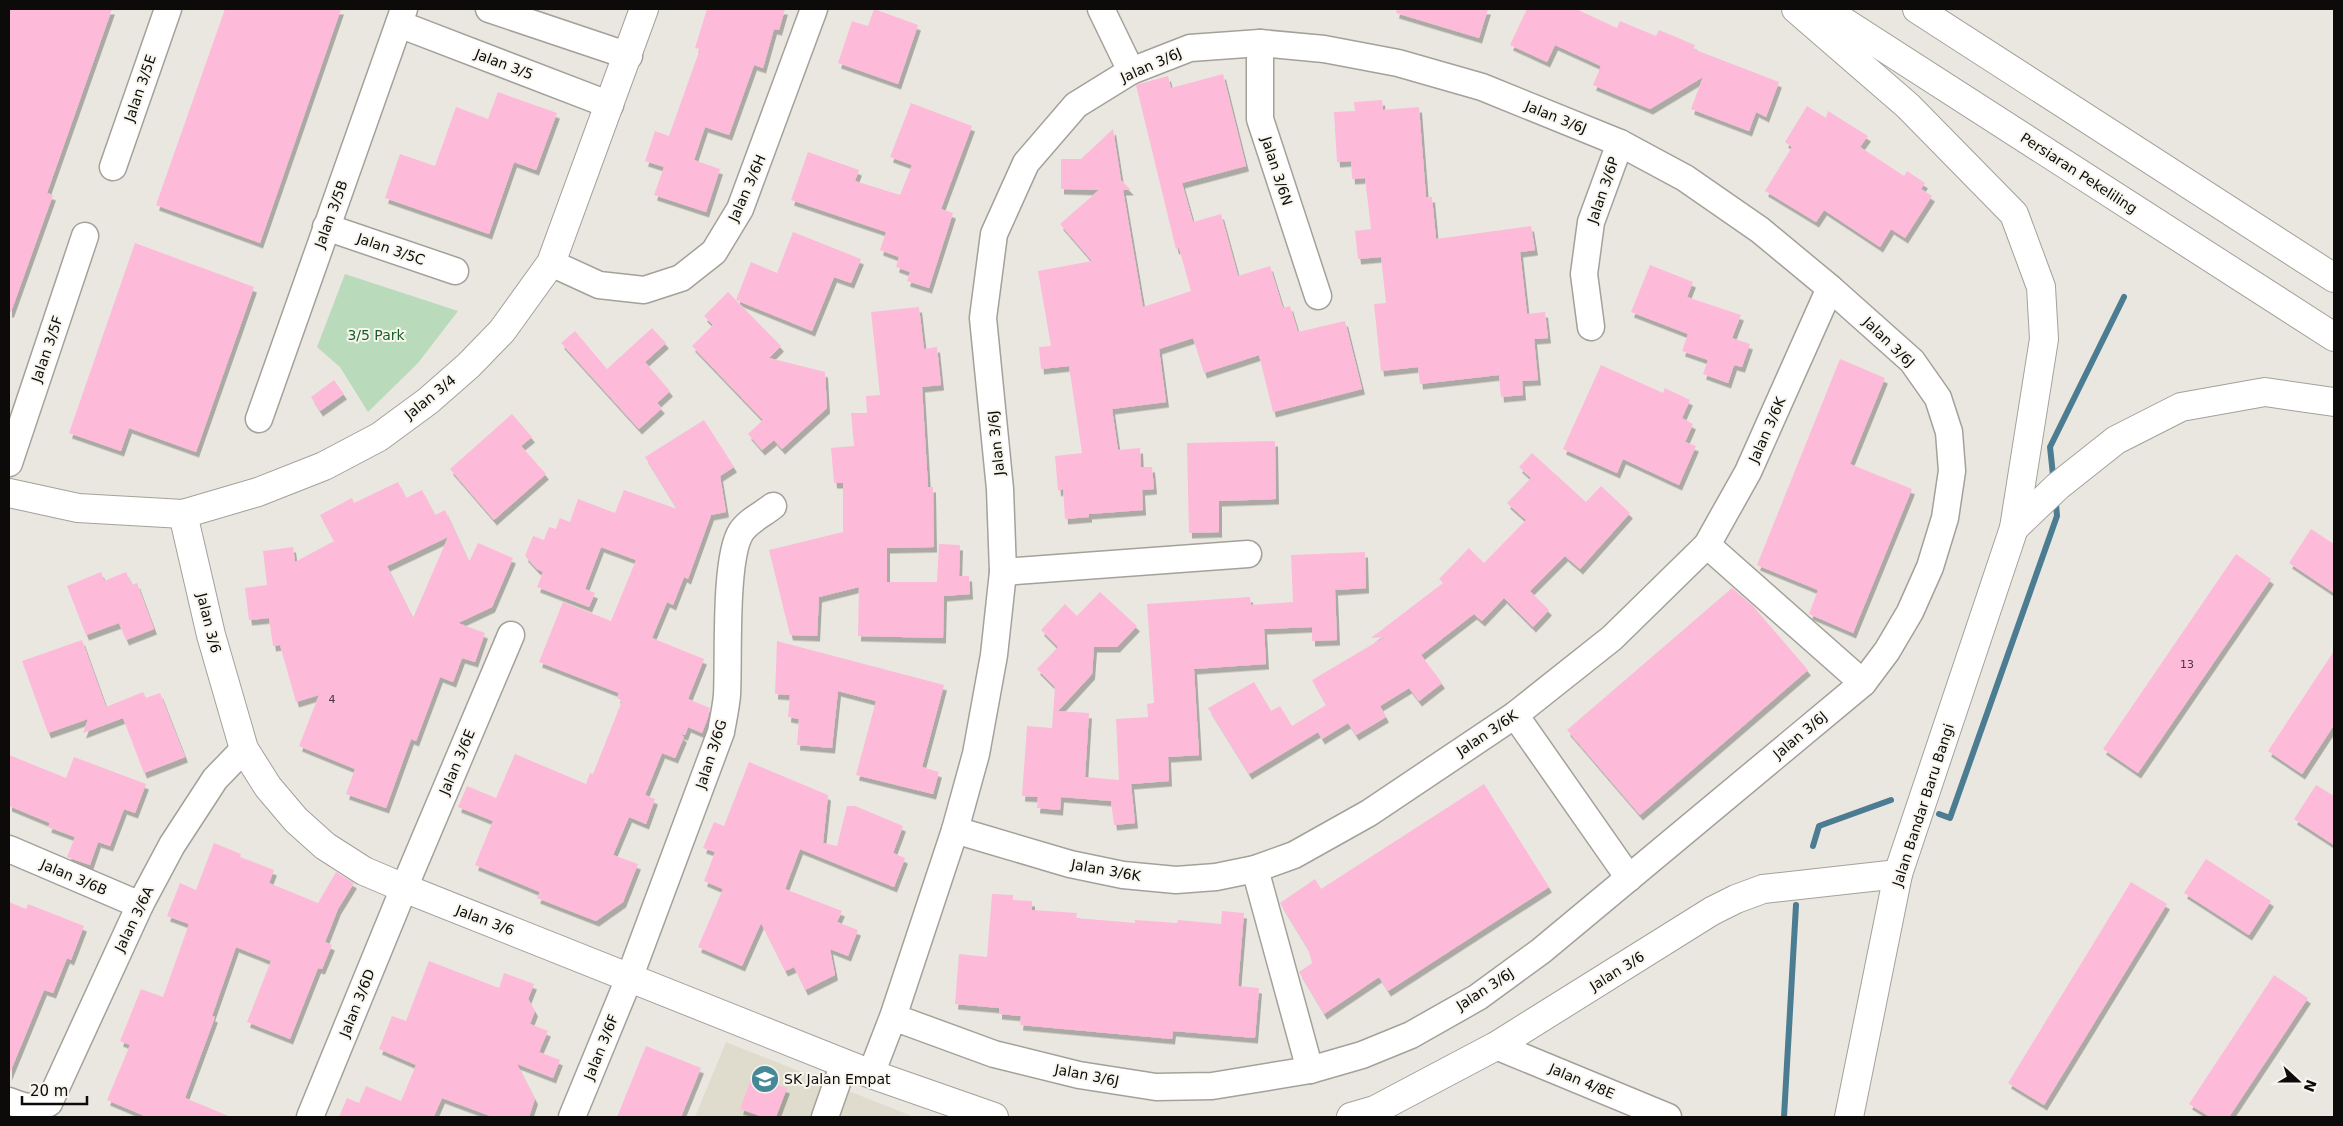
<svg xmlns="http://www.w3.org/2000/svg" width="2343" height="1126" font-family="'DejaVu Sans',sans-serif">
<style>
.built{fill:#e0dccd}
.green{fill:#b9dbbb}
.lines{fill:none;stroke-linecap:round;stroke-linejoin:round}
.stream{stroke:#4b7c92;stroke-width:6}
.building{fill:#fdbbd9;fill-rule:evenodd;filter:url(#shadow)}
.street-casing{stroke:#a3a19a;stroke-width:29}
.secondary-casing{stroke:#a3a19a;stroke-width:30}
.street{stroke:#fff;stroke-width:26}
.secondary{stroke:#fff;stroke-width:28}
.labels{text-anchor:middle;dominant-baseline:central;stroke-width:4;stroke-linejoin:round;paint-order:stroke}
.number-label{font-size:11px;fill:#48373d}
.street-label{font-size:14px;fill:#0c0b09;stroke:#f7f5ed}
.park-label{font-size:14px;fill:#135f25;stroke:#f7f5ed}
.poi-label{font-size:14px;fill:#0c0b09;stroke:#f7f5ed;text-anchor:start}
</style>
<defs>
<filter id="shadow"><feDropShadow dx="3" dy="5.5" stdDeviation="0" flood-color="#0004"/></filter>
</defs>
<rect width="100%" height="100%" fill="#eae7e0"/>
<polygon class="built" points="726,1042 914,1117 695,1117"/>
<polygon class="green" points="345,274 458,311 418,363 368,412 340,367 317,347"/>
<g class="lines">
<g class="stream">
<polyline points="2053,475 2050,447 2124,297"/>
<polyline points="1939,814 1950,818 2057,516 2056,504"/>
<polyline points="1813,846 1819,826 1891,800"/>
<polyline points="1784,1117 1796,905"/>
</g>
</g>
<g class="building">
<polygon points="9,9 112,9 47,193 53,195 11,312 9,312"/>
<polygon points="225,9 341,9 260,243 156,205"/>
<polygon points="707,9 785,9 779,30 774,29 763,68 754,65 729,135 705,127 694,160 720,169 706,212 654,195 664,167 645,161 655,131 669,136 700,49 695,48"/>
<polygon points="874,9 918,25 898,84 838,63 852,21 868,26"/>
<polygon points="1397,9 1488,9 1479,38 1396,13"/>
<polygon points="1527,9 1576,9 1617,28 1620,21 1656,36 1659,30 1695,45 1693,49 1779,82 1766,117 1756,112 1749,131 1691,109 1703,77 1650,109 1593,85 1601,66 1555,45 1547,62 1510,45"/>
<polygon points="1223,74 1246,166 1182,183 1193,222 1221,214 1238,276 1270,266 1283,308 1290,306 1298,332 1345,321 1362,389 1273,412 1259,355 1204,373 1193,338 1159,349 1166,402 1112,409 1118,450 1140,448 1141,467 1152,467 1154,489 1142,490 1143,510 1089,514 1089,517 1065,519 1063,489 1058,491 1055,456 1082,453 1069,366 1041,369 1039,347 1051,346 1038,271 1092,261 1060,224 1099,190 1061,189 1061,159 1081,159 1113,129 1121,180 1131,190 1123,190 1143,307 1191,291 1179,248 1176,249 1136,85 1168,76 1171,88"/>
<polygon points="498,92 557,113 536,170 514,162 489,234 385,198 400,154 435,166 456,107 488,119"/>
<polygon points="1382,100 1383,110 1419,107 1426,197 1432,197 1436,239 1531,226 1535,250 1520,252 1527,314 1545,312 1548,338 1534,339 1538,380 1522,381 1523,395 1501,397 1499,375 1420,384 1418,367 1381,371 1374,304 1386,303 1381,257 1358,259 1355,231 1371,229 1365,178 1352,179 1351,161 1337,162 1334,112 1355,111 1354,102"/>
<polygon points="911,103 972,126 941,209 953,213 929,288 907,281 910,272 896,267 899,257 880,250 886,232 791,200 808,152 859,170 855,181 900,195 912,165 890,157"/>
<polygon points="1807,106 1826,118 1828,111 1868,136 1860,147 1904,176 1907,171 1925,183 1921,189 1932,196 1905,238 1891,229 1880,247 1824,210 1816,222 1765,191 1792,147 1785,142"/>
<polygon points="793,232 861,259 851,283 834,277 812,331 736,300 751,262 777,273"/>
<polygon points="135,243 254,287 196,452 129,428 121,451 69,433"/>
<polygon points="1650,265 1693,282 1687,297 1741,315 1732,338 1750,344 1742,367 1734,365 1728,383 1703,374 1708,360 1682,351 1688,334 1631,312"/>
<polygon points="728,292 781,346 769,358 825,372 827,408 782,449 774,440 762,450 748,434 763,420 692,346 713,325 704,316"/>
<polygon points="919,307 924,349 937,347 941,385 922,387 928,487 933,487 934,547 887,548 887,582 937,582 939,544 960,545 959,576 969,576 970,594 944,596 943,638 858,636 859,587 819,597 817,636 790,635 769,550 843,532 843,483 834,483 831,448 854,446 851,413 867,413 866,396 880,395 871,312"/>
<polygon points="652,328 666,343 645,362 670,391 657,403 662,408 639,429 561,343 575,331 607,369"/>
<polygon points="1840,359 1885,378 1850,464 1912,489 1853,633 1809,614 1818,590 1757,565"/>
<polygon points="1601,365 1663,393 1665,388 1690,400 1682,418 1693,424 1685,442 1696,446 1679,485 1623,459 1617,473 1563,449"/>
<polygon points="334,380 344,394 320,411 311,397"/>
<polygon points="512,414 532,437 521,446 546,474 494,520 450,469"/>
<polygon points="704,420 734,467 720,476 726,512 711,515 688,579 684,577 673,605 667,602 652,638 704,659 688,699 710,708 708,717 702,733 688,727 685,735 680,734 684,737 675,758 662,753 645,795 655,799 646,824 629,817 613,855 638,864 623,902 596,921 537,898 540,892 475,865 493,821 458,807 467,786 496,798 515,754 586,784 590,773 593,774 622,701 617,698 619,693 539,662 563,602 611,621 636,560 601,547 585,589 595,593 589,607 537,587 543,572 537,569 525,556 533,536 544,540 549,527 556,529 560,518 570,522 578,499 615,513 624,490 677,509 645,457"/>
<polygon points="1275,441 1276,499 1219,501 1219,532 1189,533 1187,443"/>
<polygon points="1532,453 1586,502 1601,486 1630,513 1580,569 1565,556 1530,591 1549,610 1533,627 1504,598 1482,621 1474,614 1421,655 1442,683 1419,701 1409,688 1380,706 1386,717 1356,735 1348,723 1322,739 1318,732 1249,774 1208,708 1254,682 1271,711 1280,706 1292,726 1326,705 1312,680 1385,637 1371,638 1443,583 1439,579 1469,548 1484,563 1526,520 1507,503 1531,478 1519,467"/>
<path d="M398,482L406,498L422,490L435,515L445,510L469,562L478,543L513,558L492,607L458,623L485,633L475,662L462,658L453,682L440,677L416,741L411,739L386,808L346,794L355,769L299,746L319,695L296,702L280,645L273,646L269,618L249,620L245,588L267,585L263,551L293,547L295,562L334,541L320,515L352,498L354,503ZM448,537L413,618L387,566Z"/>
<polygon points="2311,529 2334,544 2334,593 2289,563"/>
<polygon points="1365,552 1366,588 1335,590 1337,640 1312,641 1312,627 1264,629 1266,664 1194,669 1199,755 1168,757 1169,781 1131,784 1135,823 1114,825 1111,801 1061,797 1060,810 1037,808 1038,797 1022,796 1027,726 1052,728 1055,687 1037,669 1058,647 1041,630 1065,604 1077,616 1100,592 1137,626 1117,647 1094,647 1092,674 1058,711 1089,713 1085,777 1119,780 1116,719 1148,717 1147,704 1154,703 1147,604 1250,597 1251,605 1293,602 1291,555"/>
<polygon points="2236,554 2271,579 2138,773 2103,749"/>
<polygon points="101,572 104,581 126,572 132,585 137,583 154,629 126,640 119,623 86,635 67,586"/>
<polygon points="1732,588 1752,605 1808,670 1640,815 1567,730"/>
<polygon points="82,640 106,707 143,692 146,698 160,693 185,757 144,773 123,718 83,733 88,719 48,733 22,661"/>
<polygon points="777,641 944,685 922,767 939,772 933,794 856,775 876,701 838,691 832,748 797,745 799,719 788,717 790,695 775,694"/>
<polygon points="2334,651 2334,725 2302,774 2268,751"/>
<polygon points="9,755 66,778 74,757 146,784 135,813 124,809 110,846 98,842 90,865 67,857 75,837 48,827 50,823 9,806"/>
<polygon points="749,762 828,795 823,843 837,846 847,806 855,806 903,826 893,853 905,858 894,887 800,849 785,889 842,911 837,922 858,930 848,956 830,949 835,975 805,990 794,967 785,971 761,923 742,966 698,947 723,889 704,881 715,852 703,848 714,822 724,826"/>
<polygon points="1484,784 1549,887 1388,991 1379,977 1324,1014 1299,972 1312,963 1308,949 1280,903 1315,879 1321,889"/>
<polygon points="2316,785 2334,796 2334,845 2294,819"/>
<polygon points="214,843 241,854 240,857 274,870 269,883 318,903 336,872 354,883 338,909 325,942 332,945 322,969 318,968 290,1039 247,1022 271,961 236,947 212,1016 215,1017 185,1098 231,1117 147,1117 107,1100 130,1045 120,1041 141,989 163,997 189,924 167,916 180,883 196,890"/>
<polygon points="2206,859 2271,901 2249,935 2184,893"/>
<polygon points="2131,882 2167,904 2044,1105 2008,1083"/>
<polygon points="992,894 1013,895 1013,900 1032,901 1032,910 1077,913 1076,918 1135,923 1135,920 1177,923 1178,920 1221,924 1222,911 1244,913 1238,986 1259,988 1255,1038 1173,1031 1172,1039 1020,1025 1021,1016 999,1014 999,1008 955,1004 959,954 987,957"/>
<polygon points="9,902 26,909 28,904 84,926 71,960 67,958 53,993 44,990 9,1075"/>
<polygon points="429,961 499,988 504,973 534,984 528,999 535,1011 530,1024 548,1031 539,1052 560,1060 553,1078 517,1064 535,1099 529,1117 493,1117 442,1098 434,1116 438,1117 339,1117 347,1098 359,1103 366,1086 401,1101 416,1065 379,1049 392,1016 406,1021"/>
<polygon points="2274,975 2308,998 2229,1117 2210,1117 2189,1104"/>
<polygon points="646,1046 701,1068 681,1117 617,1117"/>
<polygon points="752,1076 787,1088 776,1117 763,1117 740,1109"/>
</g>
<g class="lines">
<defs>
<g id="street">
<polyline points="489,9 629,56"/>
<polyline points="1101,9 1131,71"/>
<polyline points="399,24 610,105"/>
<polyline points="1260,43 1260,119 1318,296"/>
<polyline points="113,167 168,9"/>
<polyline points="326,227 455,271"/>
<polyline points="551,263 599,285 644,290 681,278 714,252 740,209 814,9"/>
<polyline points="1591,327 1584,274 1591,222 1620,143"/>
<polyline points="259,419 404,9"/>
<polyline points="9,463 85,236"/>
<polyline points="1707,545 1863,683"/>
<polyline points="1003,572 1248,554"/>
<polyline points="1515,715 1629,878"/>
<polyline points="955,830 1070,864 1123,875 1176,880 1216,877 1255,869 1294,855 1369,813 1515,715 1612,638 1707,545 1748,472 1830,288"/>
<polyline points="9,849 140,905"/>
<polyline points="1255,869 1310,1070"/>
<polyline points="1496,1046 1668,1117"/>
<polyline points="871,1074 893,1017 955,830 976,754 994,655 1003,572 1000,489 983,318 994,234 1026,163 1076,105 1131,71 1190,48 1260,43 1324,49 1398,63 1482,87 1620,143 1685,178 1760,230 1830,288 1912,361 1938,398 1949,432 1952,471 1945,518 1930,567 1910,612 1887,651 1863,683 1541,951 1478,997 1411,1035 1362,1055 1310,1070 1212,1086 1156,1087 1079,1075 994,1054 893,1017"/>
<path d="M9,1101C24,1107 34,1110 49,1103L140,905L172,845L215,779L244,749"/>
<polyline points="310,1117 404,888 511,635"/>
<path d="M572,1117L630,976L721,732C723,720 726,707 727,695C729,659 724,559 741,532C748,521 763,514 773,506"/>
<polyline points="825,1117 844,1063"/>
</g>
<g id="secondary">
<polyline points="1796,9 1908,106 2014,214 2041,287 2044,339 2014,528 1898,874 1849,1117"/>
<polyline points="1824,9 2334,337"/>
<polyline points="1917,9 2334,278"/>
<polyline points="9,493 78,508 183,514 258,492 324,466 379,437 428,401 469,365 502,331 551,263 644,9"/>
<polyline points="183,514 211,635 244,749 268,787 296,820 325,846 364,871 404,888 871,1074 994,1117"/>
<polyline points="2014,528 2058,486 2116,440 2181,407 2265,392 2334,402"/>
<polyline points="1351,1117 1375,1110 1496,1046 1712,911 1736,899 1763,889 1898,874"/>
</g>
</defs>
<use href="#street" class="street-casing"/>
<use href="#secondary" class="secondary-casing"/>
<use href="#street" class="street"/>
<use href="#secondary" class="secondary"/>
</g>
<defs>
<symbol id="school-disc" viewBox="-11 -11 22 22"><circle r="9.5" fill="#458898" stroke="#f7f5ed"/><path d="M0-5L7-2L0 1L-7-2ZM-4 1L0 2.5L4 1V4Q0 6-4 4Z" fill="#fff"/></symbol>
</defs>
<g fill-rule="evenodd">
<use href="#school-disc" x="749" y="1063" width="32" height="32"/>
</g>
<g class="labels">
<g class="number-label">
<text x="2187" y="664">13</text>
<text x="332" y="699">4</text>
</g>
<g class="street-label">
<text transform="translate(504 64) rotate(21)">Jalan 3/5</text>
<text transform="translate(1151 65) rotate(-24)">Jalan 3/6J</text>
<text transform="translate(140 88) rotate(-71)">Jalan 3/5E</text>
<text transform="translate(1556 117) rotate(22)">Jalan 3/6J</text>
<text transform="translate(1277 171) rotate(72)">Jalan 3/6N</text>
<text transform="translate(2079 173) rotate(33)">Persiaran Pekeliling</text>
<text transform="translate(747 188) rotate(-66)">Jalan 3/6H</text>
<text transform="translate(1603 190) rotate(-71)">Jalan 3/6P</text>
<text transform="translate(331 214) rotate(-70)">Jalan 3/5B</text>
<text transform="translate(391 249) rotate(19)">Jalan 3/5C</text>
<text transform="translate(1889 342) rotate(44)">Jalan 3/6J</text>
<text transform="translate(47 349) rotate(-71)">Jalan 3/5F</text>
<text transform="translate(430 397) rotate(-39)">Jalan 3/4</text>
<text transform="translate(1767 430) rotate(-66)">Jalan 3/6K</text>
<text transform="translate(996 443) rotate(-96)">Jalan 3/6J</text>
<text transform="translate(209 623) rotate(76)">Jalan 3/6</text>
<text transform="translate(1487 733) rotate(-34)">Jalan 3/6K</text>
<text transform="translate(1800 735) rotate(-40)">Jalan 3/6J</text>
<text transform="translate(711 754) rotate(-72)">Jalan 3/6G</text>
<text transform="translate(457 762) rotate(-67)">Jalan 3/6E</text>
<text transform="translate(1923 805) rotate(-72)">Jalan Bandar Baru Bangi</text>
<text transform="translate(1106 870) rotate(10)">Jalan 3/6K</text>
<text transform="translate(74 877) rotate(23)">Jalan 3/6B</text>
<text transform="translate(134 919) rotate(-64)">Jalan 3/6A</text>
<text transform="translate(485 920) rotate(21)">Jalan 3/6</text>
<text transform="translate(1617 971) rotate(-32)">Jalan 3/6</text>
<text transform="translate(1485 989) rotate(-33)">Jalan 3/6J</text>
<text transform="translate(357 1003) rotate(-68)">Jalan 3/6D</text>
<text transform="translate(601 1047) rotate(-68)">Jalan 3/6F</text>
<text transform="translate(1087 1075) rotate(11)">Jalan 3/6J</text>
<text transform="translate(1582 1081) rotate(23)">Jalan 4/8E</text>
</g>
<g class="park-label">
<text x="376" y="335">3/5 Park</text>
</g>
<g class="poi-label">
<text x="784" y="1079">SK Jalan Empat</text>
</g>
</g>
<rect width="2343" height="1126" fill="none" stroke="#0c0b09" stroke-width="20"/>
<g transform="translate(2298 1081) rotate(111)" stroke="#f7f5ed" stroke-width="4" paint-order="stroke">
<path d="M0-4L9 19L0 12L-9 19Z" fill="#0c0b09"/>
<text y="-8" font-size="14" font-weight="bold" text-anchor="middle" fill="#0c0b09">N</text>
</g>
<path d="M22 1096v8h65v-8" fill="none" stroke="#0c0b09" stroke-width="2.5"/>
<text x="30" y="1096" font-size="15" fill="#0c0b09" stroke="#f7f5ed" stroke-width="4" paint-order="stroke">20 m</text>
</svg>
